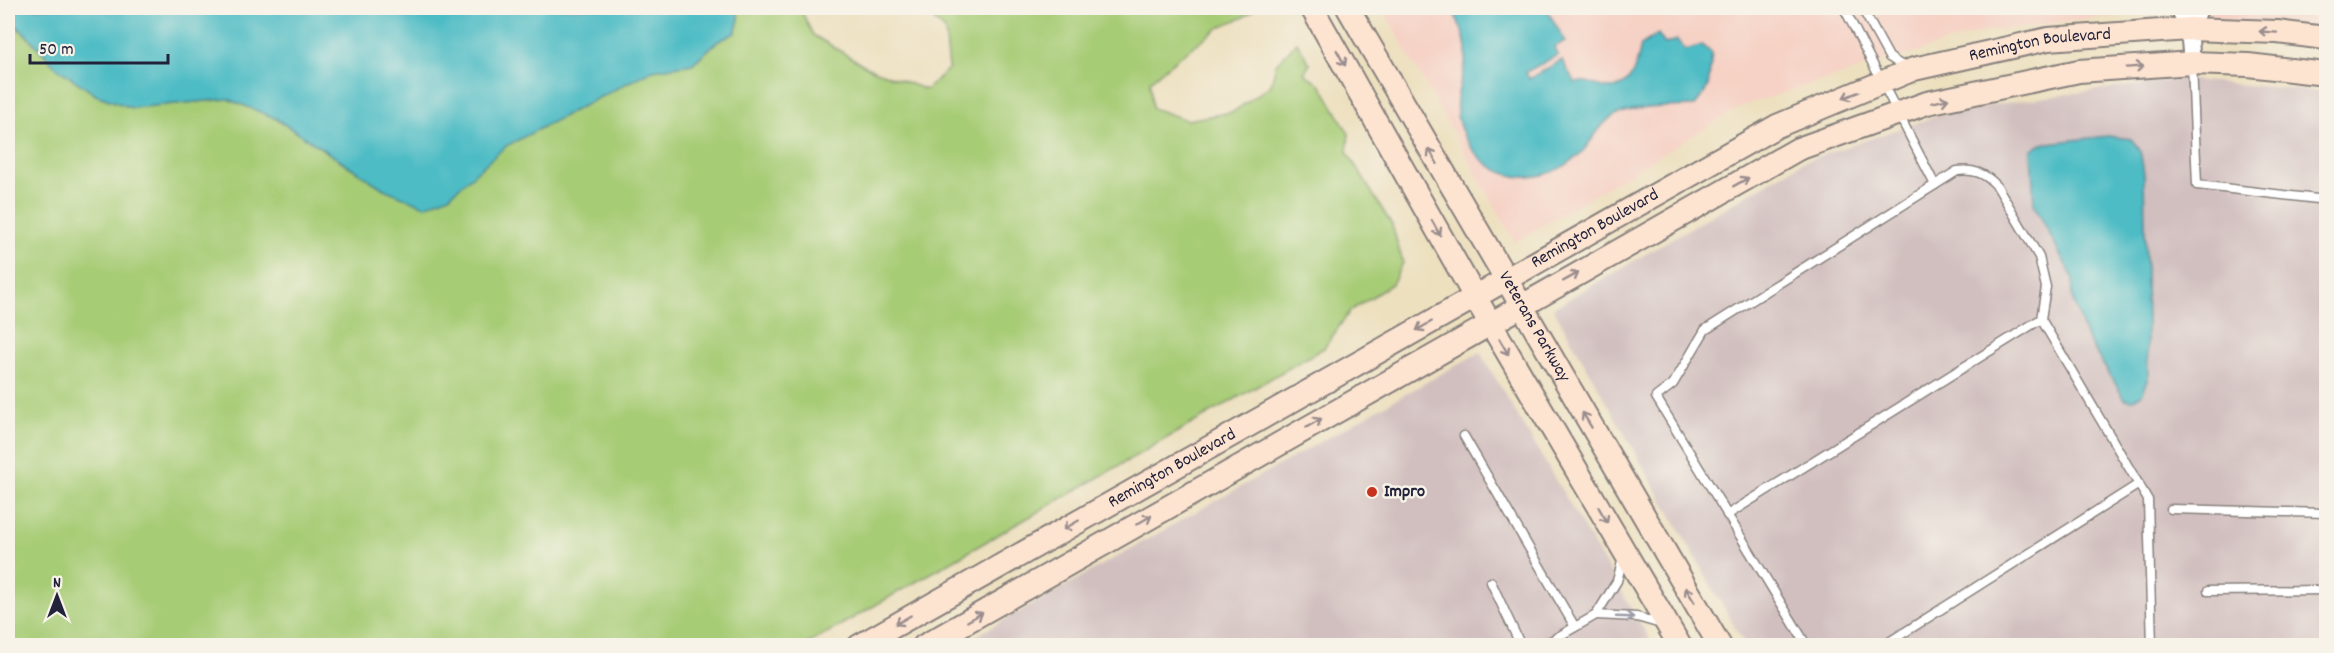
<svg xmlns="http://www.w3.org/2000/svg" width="2334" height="653" font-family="Dekko,sans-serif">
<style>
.built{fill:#f6d1c5}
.industrial{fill:#d1bfbf}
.green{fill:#a7cc76;stroke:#647758;stroke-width:1.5}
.water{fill:#4ebcc5;stroke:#386f80;stroke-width:1.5}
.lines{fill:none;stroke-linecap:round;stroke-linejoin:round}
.lane-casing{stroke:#88817d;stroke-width:11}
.street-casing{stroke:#88817d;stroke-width:20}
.secondary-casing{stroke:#88817d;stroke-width:26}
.lane{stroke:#fff;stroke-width:8}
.street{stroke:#fff;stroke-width:16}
.secondary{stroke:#fde4d1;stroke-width:22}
.oneway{stroke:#9a8d8e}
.oneway2{stroke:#9c9ca7}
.poi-dot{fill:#c8321e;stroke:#f7f3e8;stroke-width:2}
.labels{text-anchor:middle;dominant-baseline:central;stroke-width:5;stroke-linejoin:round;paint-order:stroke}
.street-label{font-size:18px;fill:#22223b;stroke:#f7f3e8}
.poi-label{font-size:18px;font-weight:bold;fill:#22223b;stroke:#f7f3e8;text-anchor:start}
</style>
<rect width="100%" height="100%" fill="#f7f3e8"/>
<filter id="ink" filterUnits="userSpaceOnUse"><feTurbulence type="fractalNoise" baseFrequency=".0167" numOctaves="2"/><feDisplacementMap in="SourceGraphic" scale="12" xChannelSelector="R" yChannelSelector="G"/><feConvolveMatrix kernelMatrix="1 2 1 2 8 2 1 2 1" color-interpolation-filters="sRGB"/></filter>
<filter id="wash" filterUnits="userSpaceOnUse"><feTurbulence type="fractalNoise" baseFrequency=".008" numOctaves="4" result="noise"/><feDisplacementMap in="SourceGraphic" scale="24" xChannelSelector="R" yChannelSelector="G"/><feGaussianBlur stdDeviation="1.35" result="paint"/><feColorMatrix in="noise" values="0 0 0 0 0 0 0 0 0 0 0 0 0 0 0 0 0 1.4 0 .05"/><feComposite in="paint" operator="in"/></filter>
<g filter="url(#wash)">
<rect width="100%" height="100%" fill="#ede0bf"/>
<polygon class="built" points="1382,8 2326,8 2326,32 2155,11 1981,32 1744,105 1515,242"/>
<g class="industrial">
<polygon points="2179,79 2326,92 2326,645 1745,645 1553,308 1805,161 1954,110"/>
<polygon points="1480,352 1653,645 958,646"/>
</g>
<path class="green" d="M736,8H800L813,35L869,68L926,90L949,68L945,30L921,8H1255C1246,20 1231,20 1219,28C1194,45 1172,62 1150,81L1152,108L1187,120L1233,112L1271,85L1276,64L1297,42L1310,64L1304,73L1321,85L1349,134L1347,152L1392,225L1403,263L1392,284L1350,311L1324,348L806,645H8V20L27,36L56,67L96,95L132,108L228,99L275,118L384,189L449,196L506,146L652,70L692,64L717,42L735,33L739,19Z"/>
<g class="water">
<polygon points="8,8 736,8 739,19 735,33 717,42 692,64 652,70 506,146 449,196 425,206 384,189 275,118 228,99 132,108 96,95 56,67 24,32 8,19"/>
<path d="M1451,8H1546L1565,41L1554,47L1558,55L1526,72L1529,79L1562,60L1575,83C1589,79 1594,86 1607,88C1633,90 1637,63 1641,45L1658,34L1665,44L1677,40L1686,50L1702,45L1712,53L1708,87L1695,106C1670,107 1642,106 1618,114C1601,120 1593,141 1581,153C1563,171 1534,182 1510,175C1479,167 1453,132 1457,99C1459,83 1467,67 1466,50C1465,34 1459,21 1451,8Z"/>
<polygon points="2108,136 2131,139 2140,150 2144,174 2148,380 2142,394 2133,400 2125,399 2087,339 2072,297 2073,279 2034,204 2031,150 2040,144"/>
</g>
</g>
<g filter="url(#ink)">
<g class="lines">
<defs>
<g id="lane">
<polyline points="1844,8 1935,185"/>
<polyline points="1862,8 1889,57 1907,69"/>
<polyline points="2192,64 2197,185 2326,200"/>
<polyline points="1464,436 1575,627"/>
<polyline points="2171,509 2326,513"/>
<polyline points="1727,515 2041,319"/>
<polyline points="1623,558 1617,581 1596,615 1637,617 1661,624"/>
<polyline points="1491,582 1521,646"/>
<polyline points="2208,591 2326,590"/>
<polyline points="1542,646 1596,615"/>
<path d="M1807,646L1656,397L1673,384L1705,330L1957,171C1974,169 1985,173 1997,186L2039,257L2046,287L2041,319L2148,500L2152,646"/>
<polyline points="1883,646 2139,484"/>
</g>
<g id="street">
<polyline points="2179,8 2189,29 2192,63"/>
<polyline points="2189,29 2200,8"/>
</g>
<g id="secondary">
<polyline points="1312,8 1475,297 1680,646"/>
<path id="s1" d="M1348,8L1720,646"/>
<path id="s2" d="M859,646L1777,126L1914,69L2048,39L2189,29L2277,32L2326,38"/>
<polyline points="924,646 1798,149 1927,103 2079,71 2192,63 2248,65 2326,74"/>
</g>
</defs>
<use href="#lane" class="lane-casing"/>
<use href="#street" class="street-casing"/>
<use href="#secondary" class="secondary-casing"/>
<use href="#lane" class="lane"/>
<use href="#street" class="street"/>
<use href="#secondary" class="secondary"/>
</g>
<defs><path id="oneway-shaft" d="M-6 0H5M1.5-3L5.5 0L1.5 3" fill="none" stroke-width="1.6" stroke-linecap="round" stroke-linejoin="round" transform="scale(1.5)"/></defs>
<g class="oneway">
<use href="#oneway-shaft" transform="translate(2268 32) rotate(-176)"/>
<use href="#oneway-shaft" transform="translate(1341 58) rotate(61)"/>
<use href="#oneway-shaft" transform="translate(2135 67) rotate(-4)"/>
<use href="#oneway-shaft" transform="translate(1851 95) rotate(158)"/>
<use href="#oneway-shaft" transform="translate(1940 101) rotate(-12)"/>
<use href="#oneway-shaft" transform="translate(1433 156) rotate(-120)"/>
<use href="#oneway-shaft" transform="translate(1741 182) rotate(-29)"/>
<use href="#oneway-shaft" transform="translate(1436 228) rotate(61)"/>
<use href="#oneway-shaft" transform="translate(1571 277) rotate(-29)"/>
<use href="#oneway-shaft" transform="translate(1424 326) rotate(150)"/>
<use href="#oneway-shaft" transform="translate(1504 347) rotate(60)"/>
<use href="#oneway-shaft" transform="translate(1587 420) rotate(-121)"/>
<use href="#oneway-shaft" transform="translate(1314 423) rotate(-30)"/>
<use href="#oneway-shaft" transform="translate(1603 515) rotate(60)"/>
<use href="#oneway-shaft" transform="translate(1144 520) rotate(-30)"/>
<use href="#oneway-shaft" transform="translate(1071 525) rotate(150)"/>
<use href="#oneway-shaft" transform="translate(1690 595) rotate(-121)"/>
<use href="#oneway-shaft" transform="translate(975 617) rotate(-30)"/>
<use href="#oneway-shaft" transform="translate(903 620) rotate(150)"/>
</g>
<use class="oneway2" href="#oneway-shaft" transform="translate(1625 617) rotate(2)"/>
</g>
<circle class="poi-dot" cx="1372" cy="492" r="6"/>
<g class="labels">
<g class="street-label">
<text stroke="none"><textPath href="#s2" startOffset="1332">Remington Boulevard</textPath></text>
<text stroke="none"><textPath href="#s2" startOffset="846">Remington Boulevard</textPath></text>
<text stroke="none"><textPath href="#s1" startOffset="369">Veterans Parkway</textPath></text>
<text stroke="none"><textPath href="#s2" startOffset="360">Remington Boulevard</textPath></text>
</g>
<g class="poi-label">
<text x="1384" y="492">Impro</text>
</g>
</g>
<rect width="2334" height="653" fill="none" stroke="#f7f3e8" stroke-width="30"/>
<g transform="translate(57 596)" stroke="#f7f3e8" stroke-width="4.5" paint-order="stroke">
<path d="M0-4.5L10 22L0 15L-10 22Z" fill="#22223b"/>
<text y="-9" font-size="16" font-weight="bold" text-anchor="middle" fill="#22223b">N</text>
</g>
<path d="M30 54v9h138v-9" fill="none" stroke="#22223b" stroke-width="3"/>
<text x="39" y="54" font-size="18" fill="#22223b" stroke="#f7f3e8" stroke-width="4.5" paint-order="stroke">50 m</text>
</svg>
